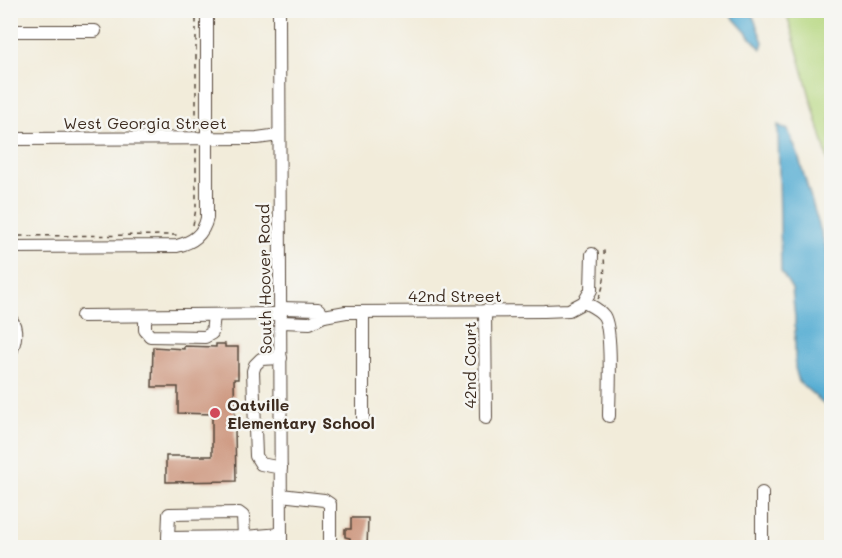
<svg xmlns="http://www.w3.org/2000/svg" width="842" height="558" font-family="Mali,sans-serif">
<style>
.green{fill:#b6d77f;stroke:#78804e;stroke-width:1.5}
.water{fill:#56add3;stroke:#486c78;stroke-width:1.5}
.building{fill:#cd977f}
.lines{fill:none;stroke-linecap:round;stroke-linejoin:round}
.minor-casing{stroke:#56473a;stroke-width:14}
.path{stroke:#56473a;stroke-width:1.5;stroke-dasharray:4.5 4.5;stroke-linecap:butt}
.minor{stroke:#fff;stroke-width:12}
.poi-dot{fill:#d1495b;stroke:#f6f6f2;stroke-width:2}
.labels{text-anchor:middle;dominant-baseline:central;stroke-width:5;stroke-linejoin:round;paint-order:stroke}
.street-label{font-size:16px;fill:#3b2a1e;stroke:#f6f6f2}
.poi-label{font-size:16px;font-weight:bold;fill:#3b2a1e;stroke:#f6f6f2;text-anchor:start}
</style>
<rect width="100%" height="100%" fill="#f6f6f2"/>
<filter id="ink" filterUnits="userSpaceOnUse"><feTurbulence type="fractalNoise" baseFrequency=".0167" numOctaves="2"/><feDisplacementMap in="SourceGraphic" scale="12" xChannelSelector="R" yChannelSelector="G"/><feConvolveMatrix kernelMatrix="1 2 1 2 8 2 1 2 1" color-interpolation-filters="sRGB"/></filter>
<filter id="wash" filterUnits="userSpaceOnUse"><feTurbulence type="fractalNoise" baseFrequency=".008" numOctaves="4" result="noise"/><feDisplacementMap in="SourceGraphic" scale="24" xChannelSelector="R" yChannelSelector="G"/><feGaussianBlur stdDeviation="1.35" result="paint"/><feColorMatrix in="noise" values="0 0 0 0 0 0 0 0 0 0 0 0 0 0 0 0 0 1.4 0 .05"/><feComposite in="paint" operator="in"/></filter>
<g filter="url(#wash)">
<rect width="100%" height="100%" fill="#f2ecda"/>
<polygon class="green" points="786,11 831,11 831,171"/>
<g class="water">
<polygon points="727,11 751,11 763,42 761,49"/>
<polygon points="778,125 788,130 797,152 831,265 831,410 799,382 795,368 795,318 792,289 781,271"/>
</g>
<g id="blocks">
<g class="building">
<polygon points="216,344 225,344 225,347 238,347 238,379 234,379 236,481 166,482 166,456 212,456 212,414 178,413 178,387 152,387 153,347 184,349 184,346 216,347"/>
<polygon points="351,518 368,518 367,548 350,548 350,538 345,537 345,529 351,529"/>
</g>
</g>
</g>
<g filter="url(#ink)">
<use href="#blocks" fill-opacity="0" stroke="#56473a" stroke-width="1.5"/>
<g class="lines">
<defs>
<g id="minor">
<polyline points="279,10 281,548"/>
<polyline points="10,31 95,31"/>
<polyline points="10,139 257,138 279,135"/>
<path d="M10,247L177,246C193,242 203,235 207,218V10"/>
<path d="M584,302C591,306 599,309 604,316C613,331 609,395 609,416"/>
<polyline points="584,302 591,290 592,254"/>
<polyline points="281,308 318,309 324,316 310,323 281,322"/>
<polyline points="485,311 486,418"/>
<polyline points="363,312 363,420"/>
<polyline points="82,316 281,314"/>
<polyline points="145,316 145,330 150,336 205,337 212,333 214,315"/>
<polyline points="324,316 346,312 544,311 569,310 584,302"/>
<path d="M10,318C19,329 15,342 10,355"/>
<polyline points="281,468 261,464 256,456 253,371 255,365 261,359 281,358"/>
<polyline points="762,493 762,548"/>
<polyline points="281,495 324,500 330,504 330,548"/>
<polyline points="244,537 243,516 239,513 169,514 168,538 244,537 281,534"/>
</g>
</defs>
<use href="#minor" class="minor-casing"/>
<g class="path">
<polyline points="196,10 196,129"/>
<polyline points="193,225 196,209 196,149"/>
<polyline points="10,236 178,235"/>
<path d="M598,299C607,283 604,266 604,249"/>
</g>
<use href="#minor" class="minor"/>
</g>
</g>
<circle class="poi-dot" cx="215" cy="413" r="6"/>
<g class="labels">
<g class="street-label">
<text x="145" y="122">West Georgia Street</text>
<text transform="translate(264 279) rotate(-91)">South Hoover Road</text>
<text x="455" y="295">42nd Street</text>
<text transform="translate(469 365) rotate(-90)">42nd Court</text>
</g>
<g class="poi-label">
<text x="227" y="404">Oatville<tspan x="227" dy="18">Elementary School</tspan></text>
</g>
</g>
<rect width="842" height="558" fill="none" stroke="#f6f6f2" stroke-width="36"/>
</svg>
